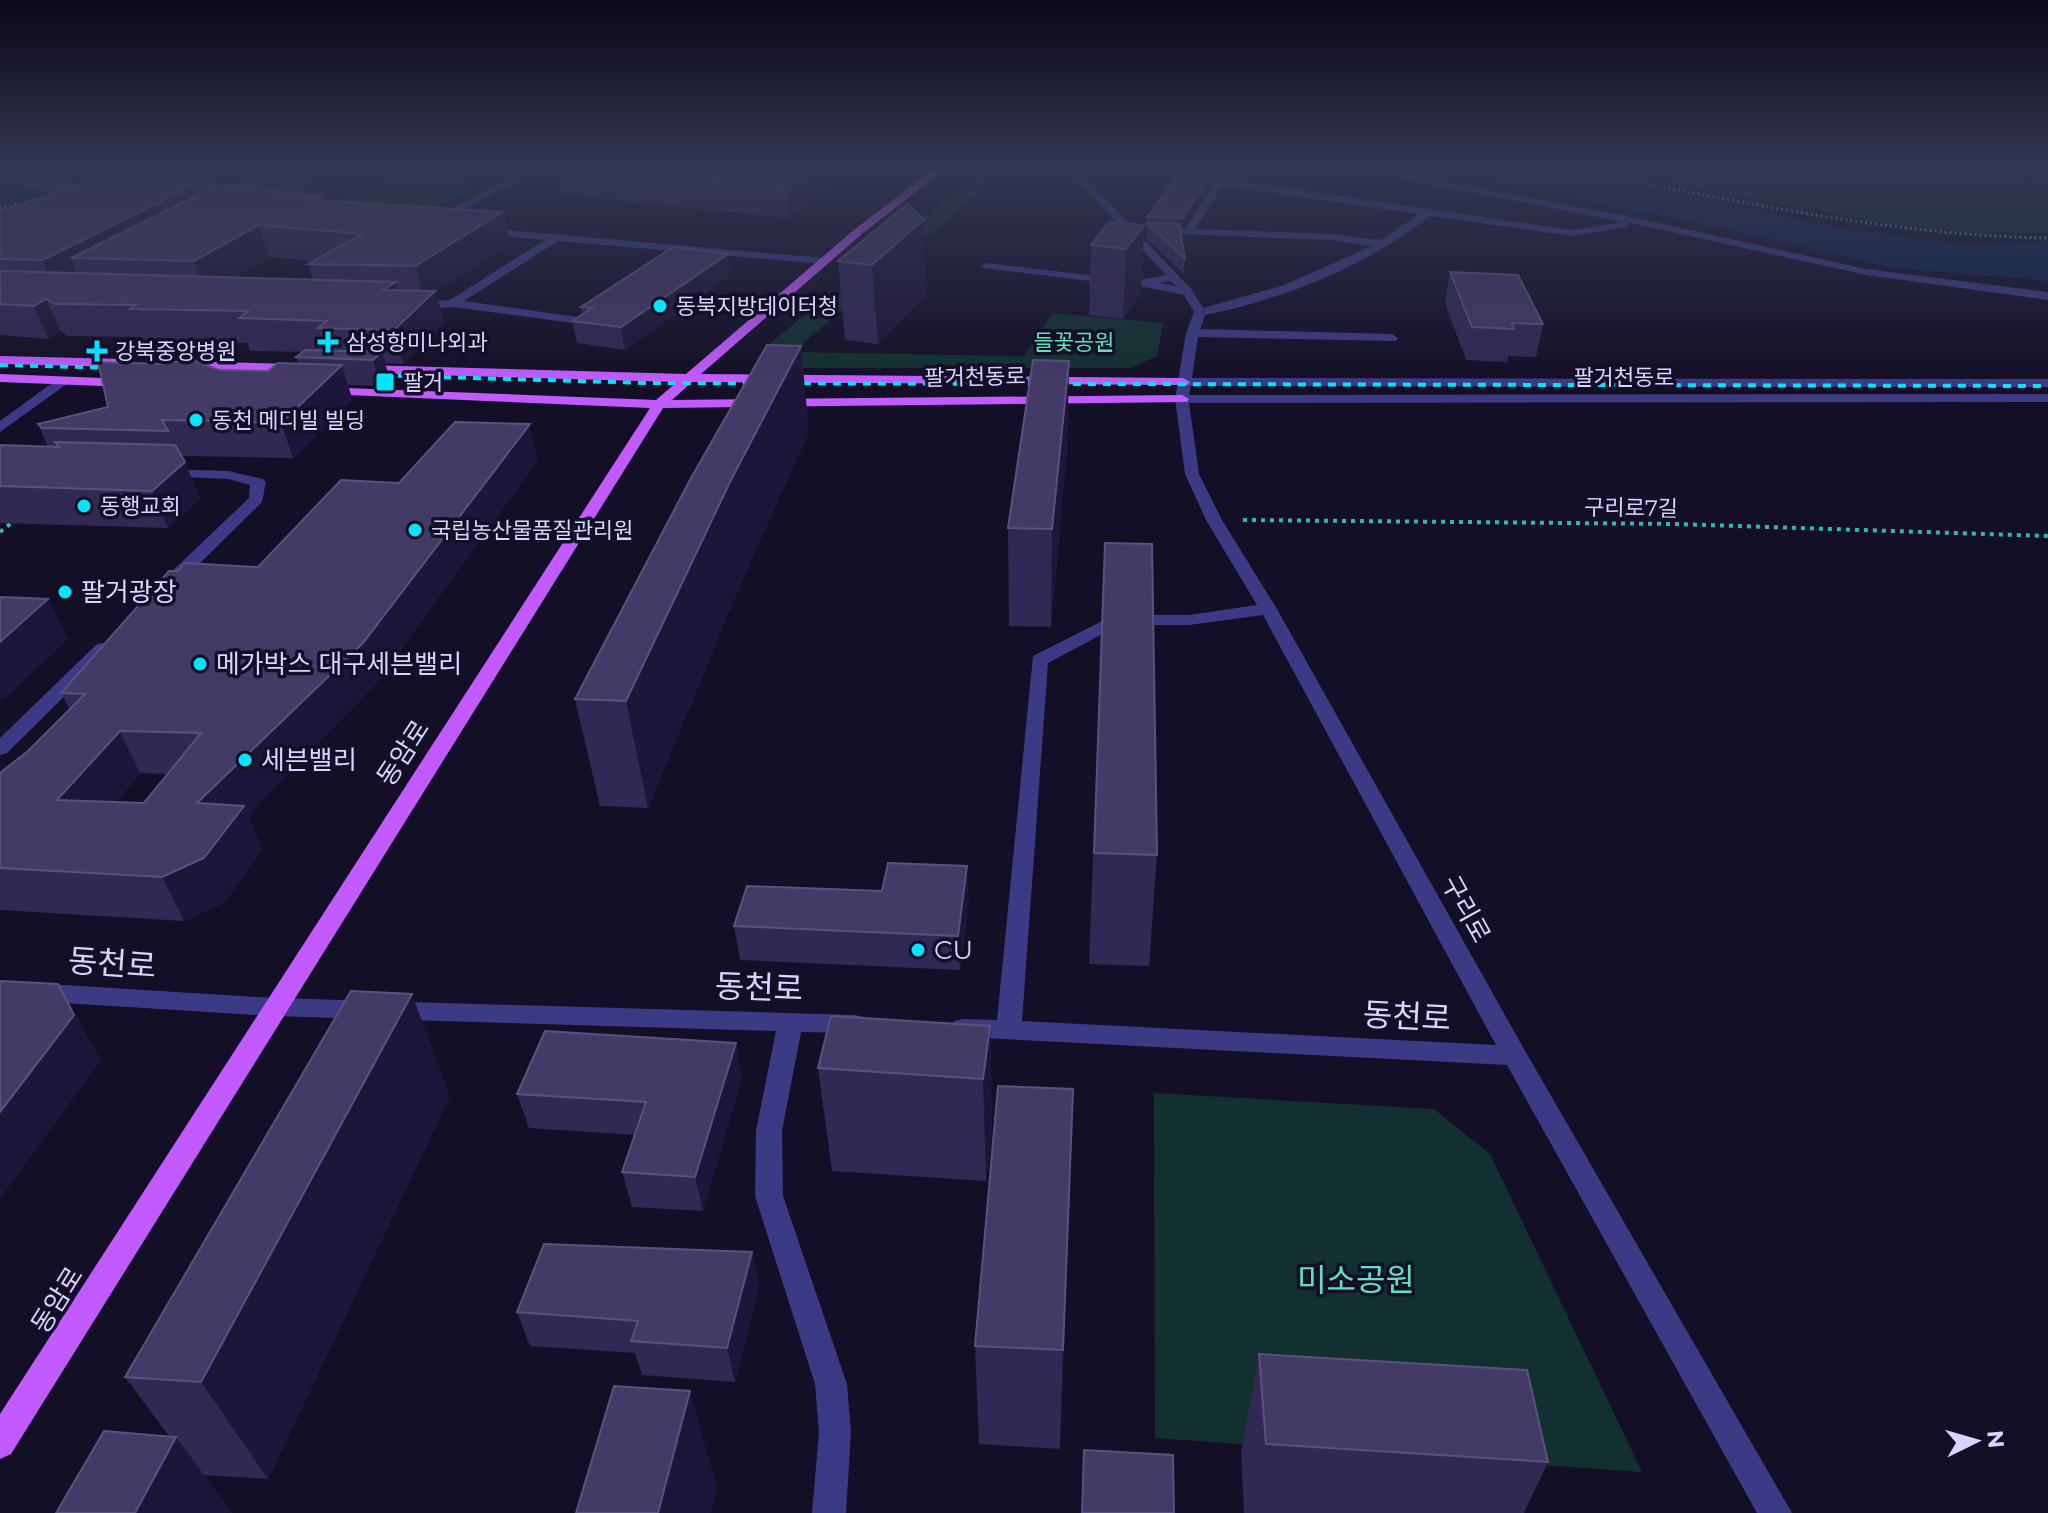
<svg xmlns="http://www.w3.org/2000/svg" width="2048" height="1513" font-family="Montserrat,'Noto Sans KR',sans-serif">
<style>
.green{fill:#12302f}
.water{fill:#0c2248}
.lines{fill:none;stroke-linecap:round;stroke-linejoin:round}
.path-far1{stroke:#2fb8b0;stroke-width:3;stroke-dasharray:2 3;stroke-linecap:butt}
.path{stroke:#2fb8b0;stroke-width:4;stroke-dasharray:4 5;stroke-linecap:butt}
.minor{fill:#3d3a85;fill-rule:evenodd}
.major{fill:#c25bff;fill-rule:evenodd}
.rail{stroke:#00e5ff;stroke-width:4;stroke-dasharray:8 7;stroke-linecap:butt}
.minor-bridge{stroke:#3d3a85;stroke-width:11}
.wall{fill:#312854;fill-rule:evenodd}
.shaded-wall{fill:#1d163a}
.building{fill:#433a66;stroke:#5a527e;stroke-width:2;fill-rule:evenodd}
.poi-dot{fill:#00e5ff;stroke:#130f26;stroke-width:3}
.labels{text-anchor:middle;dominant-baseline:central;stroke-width:7;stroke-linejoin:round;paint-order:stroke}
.far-poi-label{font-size:22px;fill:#d9d4ff;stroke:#130f26;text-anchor:start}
.far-park-label{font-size:22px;fill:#5fe0c0;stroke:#130f26}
.far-street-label{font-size:22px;fill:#d9d4ff;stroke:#130f26}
.poi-label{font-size:26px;fill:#d9d4ff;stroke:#130f26;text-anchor:start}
.street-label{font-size:26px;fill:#d9d4ff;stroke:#130f26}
.near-street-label{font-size:32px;fill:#d9d4ff;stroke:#130f26}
.near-park-label{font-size:32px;fill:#5fe0c0;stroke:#130f26}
</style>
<rect width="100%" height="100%" fill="#130f26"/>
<g class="green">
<polygon points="983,169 1005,169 793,352 1024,356 1052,313 1163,323 1157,356 1130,368 789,368 768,345 807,313 826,306 848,288 861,271"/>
<polygon points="1594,169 1826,169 2048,179 2048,233 1965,232 1884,223"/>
<polygon points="384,178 476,187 423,214 317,210"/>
<polygon points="1154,1093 1434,1109 1490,1154 1642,1472 1155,1438"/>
</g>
<g class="water">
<polygon points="60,169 112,169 0,206 0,185"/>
<polygon points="1424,169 1570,169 1828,226 1968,245 2048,242 2048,281 1893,268 1727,229"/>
</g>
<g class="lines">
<g class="path-far1">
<path d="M1570,169C1729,199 1885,235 2048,238"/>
<polyline points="101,179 129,169"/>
<polyline points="0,209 18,203"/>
</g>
<g class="path">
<polyline points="1243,520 1675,524 2048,536"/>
<polyline points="0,532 15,520"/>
</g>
<g class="minor">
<polygon points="528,169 540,169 437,223 428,221"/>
<path d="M1067,169H1077L1192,290L1203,308L1284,285L1372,246L1331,240L1150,233L1149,231L1154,228L1185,229L1213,185L1118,169L1220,178L1572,230L1623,222L1354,169H1376L1641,219L1866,269L2048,292V300L1866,275L1626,222L1628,227L1572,236L1430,216C1365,267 1286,298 1205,315L1200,329L1392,334L1398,338L1396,341L1198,337L1192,378L2048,379V387L1191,386L1189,395L2048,394V402L1189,403L1199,474L1222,520L1277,609L1524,1049L1792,1513H1757L1507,1065L963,1037L954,1035L951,1028L954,1021L963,1019L997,1020L1033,656L1124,610L1154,615H1189L1257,605L1206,520L1185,474L1175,399L1186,333L1194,312L1184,295L1135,285V281L1166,275ZM1222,186L1419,214L1381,240L1331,234L1195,229ZM1171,281L1176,286L1159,283ZM1263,615L1496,1045L1022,1021L1048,663L1127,621L1154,625H1189Z"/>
<polygon points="1937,169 2048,171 2048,177 1941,172"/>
<polygon points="482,228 824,258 830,261 824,264 558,241 464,301 577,317 583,321 581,324 453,307 411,309 409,306 415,302 450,300 545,240 478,233 478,229"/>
<polygon points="987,263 1115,278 1121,281 1115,284 983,268 981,266"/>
<polygon points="59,378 71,381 0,432 0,421"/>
<polygon points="163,469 228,471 263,479 266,482 262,502 178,585 166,585 164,581 166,577 249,498 250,485 228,479 158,476 156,473"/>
<polygon points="103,643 109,644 112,648 109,652 7,753 0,755 0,738 97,644"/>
<polygon points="0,981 274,998 855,1015 864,1017 867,1024 864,1031 855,1033 801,1032 782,1131 783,1196 847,1384 851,1432 846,1513 812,1513 819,1432 815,1384 755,1196 756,1131 776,1031 274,1016 0,999"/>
</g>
<g class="major">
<polygon points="934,169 945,169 863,233 701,374 1183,378 1190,382 1188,385 692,382 672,400 1182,395 1189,399 1187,402 663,408 11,1454 0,1459 0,1414 650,408 324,394 319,393 319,387 656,400 677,382 363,373 356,369 363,365 686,374 855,229"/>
<polygon points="0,356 123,359 129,363 123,367 0,364"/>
<polygon points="179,361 299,364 306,368 299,372 174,368 172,365"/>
<polygon points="0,374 128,379 135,383 128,387 0,382"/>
</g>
<g class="rail">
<polyline points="0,365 120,368"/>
<polyline points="368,375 650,383 2048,386"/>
</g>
<polyline class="minor-bridge" points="0,176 90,195"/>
</g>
<g class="wall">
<path d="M134,169H496L466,185L375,176L369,183L331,201L503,212L510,244L436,292L444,323L403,364L385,363L389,377L380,386L348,385L352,399L293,458L182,456L200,499L168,528L0,523V445L48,447L38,424L108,407L219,370L268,371L298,363L296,357L302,352L250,351L247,343L143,341L141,337L68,336L60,331L48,339L0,335V211L139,180ZM269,257L313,261L308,264L313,280L234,278Z"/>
<polygon points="556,169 855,169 788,218 561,194"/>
<polygon points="1207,187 1181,227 1179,227 1185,259 1184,274 1146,238 1147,217"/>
<polygon points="907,204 927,294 878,344 845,340 838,261"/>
<polygon points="1144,225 1141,293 1123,319 1089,315 1091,245"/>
<polygon points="728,254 730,275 625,350 577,343 572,321 582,314 581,307"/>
<polygon points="1450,272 1543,324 1536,357 1508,356 1507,362 1466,360 1445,303"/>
<polygon points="1069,361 1067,448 1051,627 1009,626 1008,528"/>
<polygon points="809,432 743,578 648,808 600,806 575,699"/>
<path d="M538,460L376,684L248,815L262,849L225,902L184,921L0,910V773L28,751L70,710L61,693L258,567L399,483ZM140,773L167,774L144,803L116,802Z"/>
<polygon points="1105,543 1157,855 1149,966 1089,964"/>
<polygon points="969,900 960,970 740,960 734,926"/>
<polygon points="990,1026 992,1128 986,1181 832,1171 818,1068"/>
<polygon points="742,1077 703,1211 632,1207 622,1172 635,1135 529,1128 517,1094"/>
<polygon points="1073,1089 1060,1449 979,1444 975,1346"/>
<polygon points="450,1096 268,1479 204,1475 232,1513 56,1513 169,1436 125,1377"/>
<polygon points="752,1252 759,1286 735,1382 642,1375 635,1353 530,1346 517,1312"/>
<polygon points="1259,1354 1548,1462 1524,1513 1244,1513 1241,1452"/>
</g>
<g class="shaded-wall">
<polygon points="226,169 293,169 240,177 245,193 223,203 214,175"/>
<polygon points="330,169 373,169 375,176 369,183 312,210 303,182"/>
<polygon points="462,169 496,169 466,185"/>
<polygon points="815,169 855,169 788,218 786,190"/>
<polygon points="1208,179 1207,187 1181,227 1182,218"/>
<polygon points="194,185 204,213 71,258 79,279 56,291 43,260"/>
<polygon points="503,212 510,244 436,292 444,323 403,364 394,330 424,300 415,266"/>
<polygon points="924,219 927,294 878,344 872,265"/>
<polygon points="259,225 269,257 205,294 194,261"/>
<polygon points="1144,225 1141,293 1123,319 1126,249"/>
<polygon points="728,254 730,275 625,350 621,327"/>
<polygon points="396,282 404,313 383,290"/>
<polygon points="46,299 60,331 48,339 34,306"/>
<polygon points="801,346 809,432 743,578 648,808 626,701 730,482"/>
<polygon points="382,352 389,377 380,386 373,360"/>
<polygon points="1069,361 1067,448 1051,627 1052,529"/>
<polygon points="342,365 352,399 293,458 281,423"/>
<polygon points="530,424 538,460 376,684 248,815 262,849 225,902 184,921 162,877 197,803"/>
<polygon points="185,462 200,499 168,528 152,491"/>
<polygon points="48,599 68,639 5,698 0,699 0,642"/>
<polygon points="120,731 140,773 80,843 57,800"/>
<polygon points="967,866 969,900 960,970 958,936"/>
<polygon points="58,984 101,1060 0,1199 0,1112"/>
<polygon points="412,994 450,1096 268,1479 201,1382"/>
<polygon points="990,1026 992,1128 986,1181 983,1079"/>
<polygon points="736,1043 742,1077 703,1211 695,1177"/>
<polygon points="1073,1089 1070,1191 1060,1449 1063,1350"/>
<polygon points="752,1252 759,1286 735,1382 727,1348"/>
<polygon points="690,1391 717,1488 711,1513 658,1513"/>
<polygon points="176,1437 232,1513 135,1513"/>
</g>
<g class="building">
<polygon points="154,169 226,169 214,175"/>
<polygon points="255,169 330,169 303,182 240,177"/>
<polygon points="581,169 815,169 786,190"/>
<polygon points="1179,174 1208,179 1182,218 1147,217"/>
<polygon points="109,178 194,185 43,260 0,259 0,211 91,181"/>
<polygon points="218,185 282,190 275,193 321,196 314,200 503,212 415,266 308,264 362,234 259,225 194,261 71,258"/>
<polygon points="907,204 924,219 872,265 838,261"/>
<polygon points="1109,222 1144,225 1126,249 1091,245"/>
<polygon points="1147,223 1179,224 1185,259"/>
<polygon points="673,247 728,254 621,327 572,321 592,308 581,307"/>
<polygon points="0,271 396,282 383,290 435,291 394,330 318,328 327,321 239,318 248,311 130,309 136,305 55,304 46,299 34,306 0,304"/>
<polygon points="1450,272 1518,275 1543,324 1512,323 1514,329 1472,327"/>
<polygon points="767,345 801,346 730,482 626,701 575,699 691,478"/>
<polygon points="305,350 382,352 373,360 296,357"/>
<polygon points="190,359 219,370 268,371 278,363 342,365 281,423 162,420 168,431 42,428 38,424 108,407 98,362 164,364"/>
<polygon points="1033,360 1069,361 1052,529 1008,528"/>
<path d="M455,422L530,424L363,643L197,803L244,806L204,858L162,877L0,868V773L28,751L85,694L61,693L169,571H178L185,563L258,567L341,480L399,483ZM120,731L201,733L144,803L57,800Z"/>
<polygon points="55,442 175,445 185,462 152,491 0,486 0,445 59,447"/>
<polygon points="1105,543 1152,544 1157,855 1094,853"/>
<polygon points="0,597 48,599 0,642"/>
<polygon points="888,863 967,866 958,936 734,926 747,886 882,891"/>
<polygon points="0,981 58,984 74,1015 0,1112"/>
<polygon points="351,991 412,994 201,1382 125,1377"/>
<polygon points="831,1016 990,1026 983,1079 818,1068"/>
<polygon points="545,1031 736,1043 695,1177 622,1172 646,1102 517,1094"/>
<polygon points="998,1086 1073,1089 1063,1350 975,1346"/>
<polygon points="544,1244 752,1252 727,1348 631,1341 638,1321 517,1312"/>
<polygon points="1259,1354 1527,1370 1548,1462 1266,1444"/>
<polygon points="614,1386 690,1391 658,1513 576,1513"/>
<polygon points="104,1431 176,1437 135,1513 56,1513"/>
<polygon points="1084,1450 1173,1455 1174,1513 1082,1513"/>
</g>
<linearGradient id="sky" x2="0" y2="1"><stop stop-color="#0a0815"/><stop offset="0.44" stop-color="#333752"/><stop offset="1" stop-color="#333752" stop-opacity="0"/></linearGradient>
<rect width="2048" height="381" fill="url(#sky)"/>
<g class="poi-dot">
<circle cx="660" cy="306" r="8"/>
<path d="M324 330h8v8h8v8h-8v8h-8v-8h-8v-8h8z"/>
<path d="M93 339h8v8h8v8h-8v8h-8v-8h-8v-8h8z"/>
<rect x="375" y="372" width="20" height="20" rx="4"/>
<circle cx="196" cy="420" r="8"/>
<circle cx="84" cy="506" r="8"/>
<circle cx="415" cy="530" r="8"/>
<circle cx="65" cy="592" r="8"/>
<circle cx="200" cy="664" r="8"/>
<circle cx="245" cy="760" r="8"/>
<circle cx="918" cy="950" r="8"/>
</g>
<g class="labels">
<g class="far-poi-label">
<text x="676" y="306">동북지방데이터청</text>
<text x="346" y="342">삼성항미나외과</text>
<text x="115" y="351">강북중앙병원</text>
<text x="403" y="382">팔거</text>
<text x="212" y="420">동천 메디빌 빌딩</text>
<text x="100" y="506">동행교회</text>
<text x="431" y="530">국립농산물품질관리원</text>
</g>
<g class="far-park-label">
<text x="1074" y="342">들꽃공원</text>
</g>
<g class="far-street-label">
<text transform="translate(975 377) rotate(-1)">팔거천동로</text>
<text x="1624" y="377">팔거천동로</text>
<text transform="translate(1631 508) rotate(1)">구리로7길</text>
</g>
<g class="poi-label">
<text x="81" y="592">팔거광장</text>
<text x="216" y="664">메가박스 대구세븐밸리</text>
<text x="261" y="760">세븐밸리</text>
<text x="934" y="950">CU</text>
</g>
<g class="street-label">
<text transform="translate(403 753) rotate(-57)">동암로</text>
<text transform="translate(1466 909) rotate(61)">구리로</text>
<text transform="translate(57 1300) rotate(-58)">동암로</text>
</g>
<g class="near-street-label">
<text transform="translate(112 963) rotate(4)">동천로</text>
<text transform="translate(759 987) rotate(2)">동천로</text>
<text transform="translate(1407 1016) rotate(3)">동천로</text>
</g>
<g class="near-park-label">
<text x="1356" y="1279">미소공원</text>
</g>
</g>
<g transform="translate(1976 1441) rotate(85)" stroke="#130f26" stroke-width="6" paint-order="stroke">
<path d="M0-6L14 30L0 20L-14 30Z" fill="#d9d4ff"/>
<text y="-12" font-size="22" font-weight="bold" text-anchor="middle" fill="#d9d4ff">N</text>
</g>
</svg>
